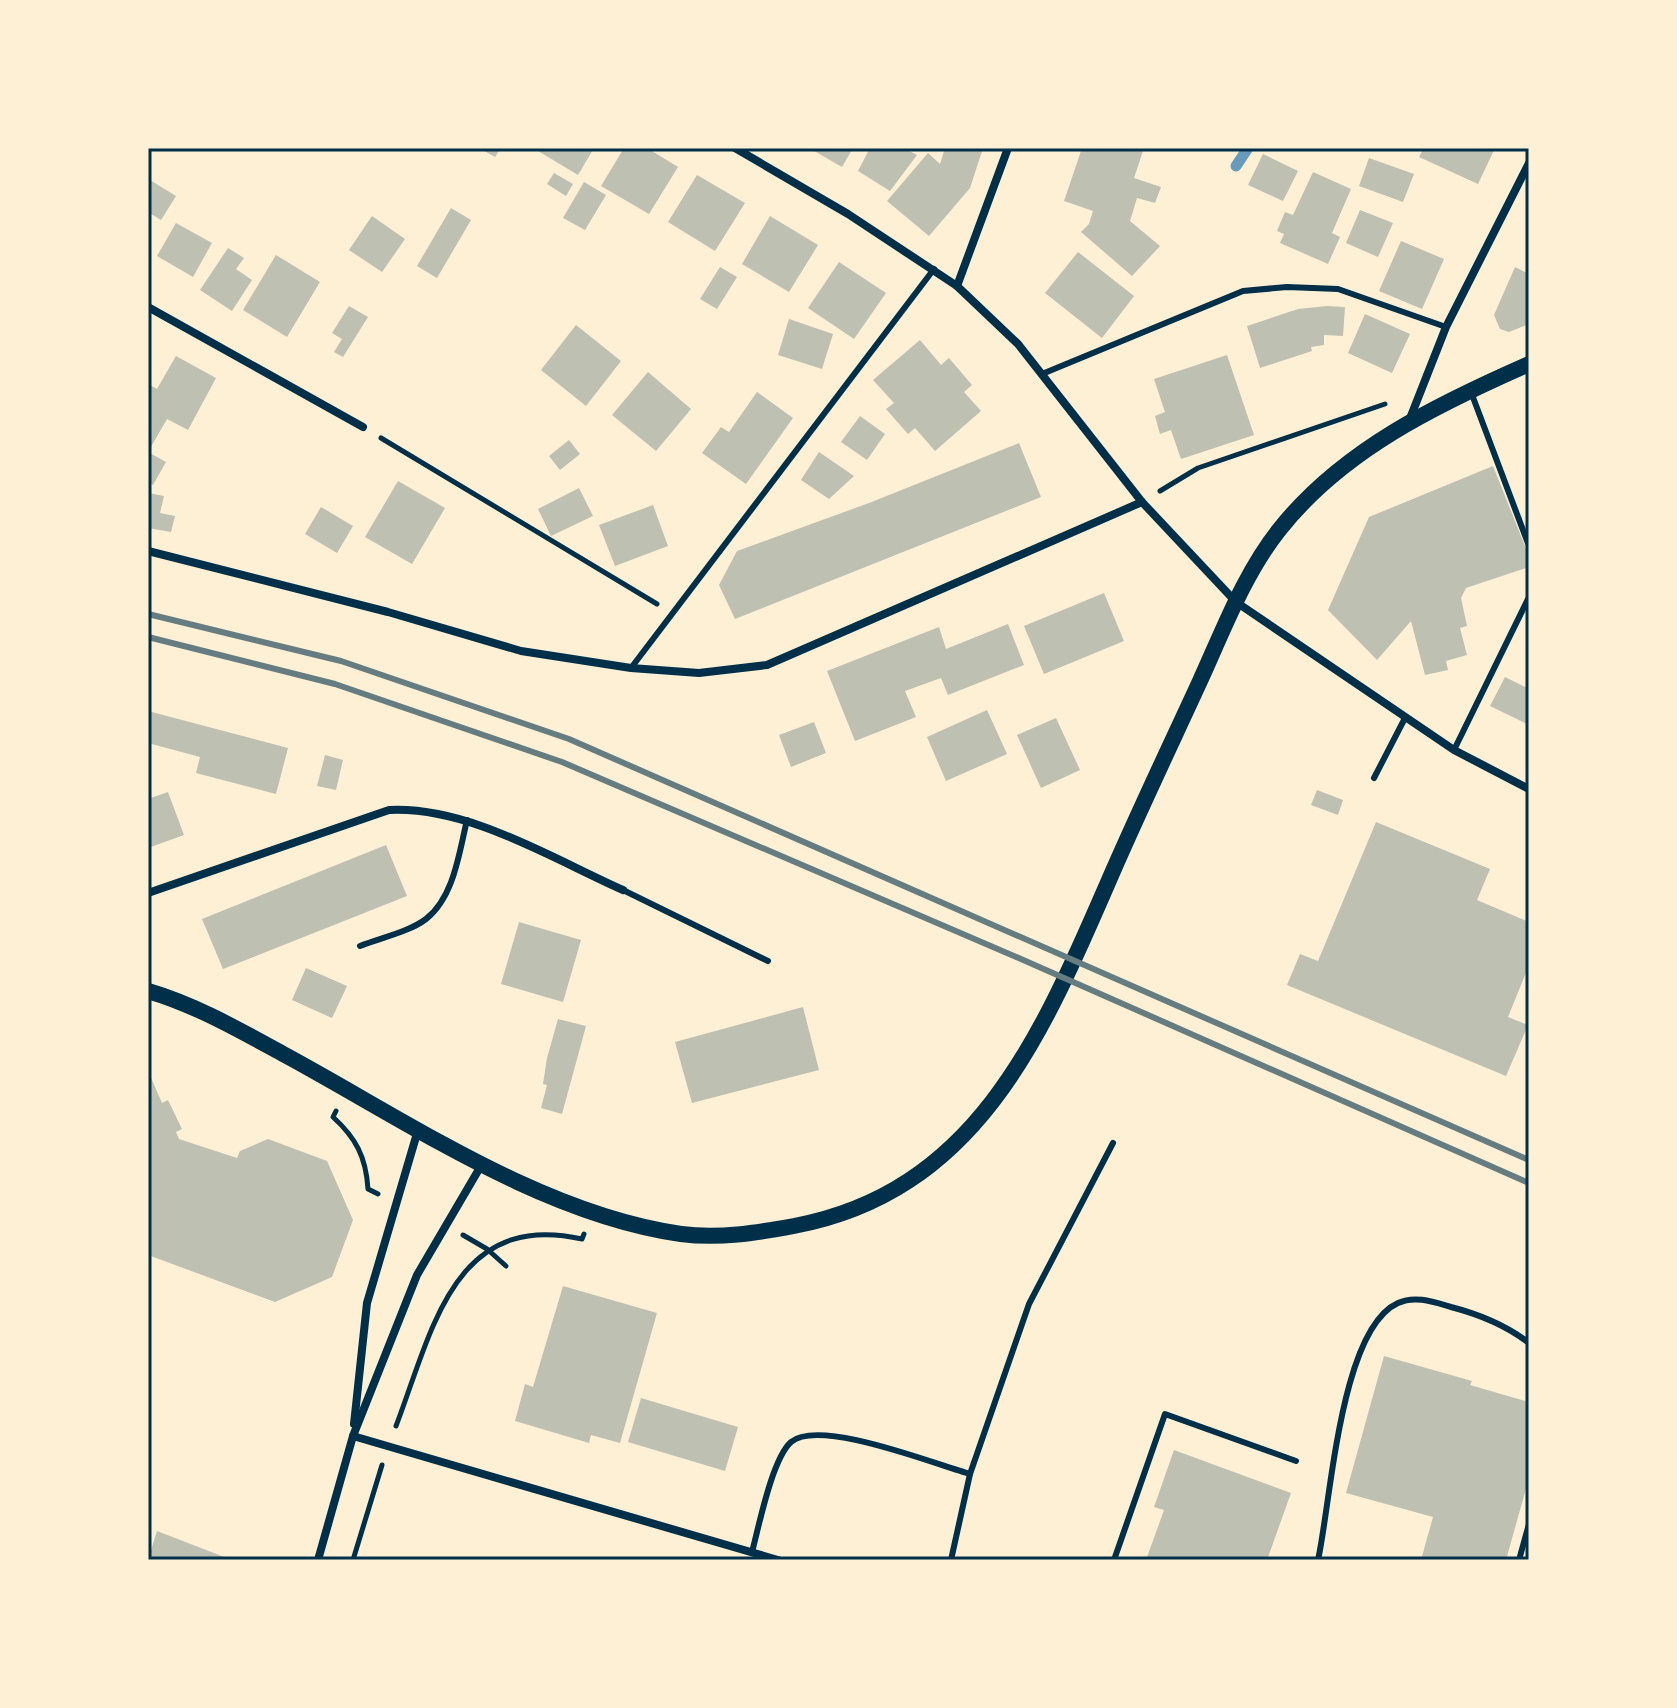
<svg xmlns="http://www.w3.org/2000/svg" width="1677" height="1708" font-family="Overpass,sans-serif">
  <rect width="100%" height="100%" fill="#fdf0d5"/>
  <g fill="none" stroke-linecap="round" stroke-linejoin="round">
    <!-- stream -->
    <polyline stroke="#669bbc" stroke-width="11" points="1236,166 1248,148"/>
  </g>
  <!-- building -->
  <g fill="#bec0b2">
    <polygon points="479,148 501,148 495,157"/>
    <polygon points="533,148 594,148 578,175"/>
    <polygon points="624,148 647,148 678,167 649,214 601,186"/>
    <polygon points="809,148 853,148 842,167"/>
    <polygon points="870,148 904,148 917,155 890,191 858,171"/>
    <polygon points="945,148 983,148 970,188 929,236 887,201 928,153 940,164"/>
    <polygon points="1082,148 1144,148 1134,178 1161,187 1155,203 1137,198 1130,221 1160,246 1132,276 1081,232 1089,224 1093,211 1064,201"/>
    <polygon points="1424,148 1495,148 1478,184 1419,157"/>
    <polygon points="1263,154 1298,171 1283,201 1248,185"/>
    <polygon points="1369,158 1414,174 1403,202 1359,186"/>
    <polygon points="1313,172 1351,189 1332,233 1340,237 1328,264 1280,243 1284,234 1277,231 1285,212 1293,215"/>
    <polygon points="554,173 573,184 566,196 547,184"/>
    <polygon points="697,175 745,203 715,251 668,222"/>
    <polygon points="150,180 176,196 161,220 148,212"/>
    <polygon points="584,182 606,195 585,230 563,218"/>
    <polygon points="451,208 471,220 437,278 417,266"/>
    <polygon points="1360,210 1393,223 1378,257 1346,243"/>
    <polygon points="372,216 405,239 382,272 349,250"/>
    <polygon points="770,216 818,245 789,292 742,264"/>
    <polygon points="176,223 212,243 193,277 157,256"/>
    <polygon points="1401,241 1444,259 1422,309 1379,291"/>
    <polygon points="228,248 244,258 236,269 252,280 232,311 200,290"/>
    <polygon points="1078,252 1134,296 1102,338 1045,293"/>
    <polygon points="276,255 320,282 287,337 243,310"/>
    <polygon points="839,262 886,293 854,339 808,308"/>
    <polygon points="720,267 737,277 717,309 700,299"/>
    <polygon points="1515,267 1529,274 1529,324 1509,332 1500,329 1494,315"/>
    <polygon points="349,306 368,317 343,357 334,352 342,339 332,333"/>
    <polygon points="1327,306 1345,307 1343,336 1324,335 1324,345 1311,347 1312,351 1260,368 1247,326 1298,309"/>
    <polygon points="1365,314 1410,334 1392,373 1348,353"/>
    <polygon points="789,319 833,334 822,369 778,355"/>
    <polygon points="576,325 621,361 586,406 541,370"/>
    <polygon points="920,340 941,365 949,358 972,385 964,392 981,411 935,451 915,428 908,434 886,409 894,403 873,380"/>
    <polygon points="1227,355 1254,435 1181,459 1171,430 1160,434 1155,416 1165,412 1154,379"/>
    <polygon points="176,356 216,378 188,430 167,419 148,452 166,462 153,485 148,482 148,384 157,389"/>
    <polygon points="648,372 691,409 656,451 612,415"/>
    <polygon points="757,392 793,418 746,484 702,453 721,427 729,432"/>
    <polygon points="860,416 885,434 867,460 841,442"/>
    <polygon points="569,440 580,454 560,470 549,456"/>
    <polygon points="1019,443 1041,497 735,619 719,585 737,551 869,503"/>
    <polygon points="819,452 854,476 829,499 801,480"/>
    <polygon points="1493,466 1529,556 1529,567 1466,588 1461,598 1467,626 1460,628 1467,655 1446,661 1448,670 1425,675 1411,621 1377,660 1328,610 1369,517"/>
    <polygon points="398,481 445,508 412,564 365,537"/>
    <polygon points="579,488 593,516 551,536 538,509"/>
    <polygon points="148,493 164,496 160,513 175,516 171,532 148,528"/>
    <polygon points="653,505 668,546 615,566 599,525"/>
    <polygon points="321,507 353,526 337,553 305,534"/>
    <polygon points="1104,593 1124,641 1044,674 1024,626"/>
    <polygon points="1008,624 1024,665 948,695 941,678 905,691 916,717 855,741 827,671 939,627 946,649"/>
    <polygon points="1505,677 1529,689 1529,725 1490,706"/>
    <polygon points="987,710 1007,754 946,781 927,737"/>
    <polygon points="148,711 288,748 276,794 196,773 200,757 148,743"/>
    <polygon points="1056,718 1080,770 1041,788 1017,735"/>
    <polygon points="814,722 826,753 791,767 779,735"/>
    <polygon points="325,755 343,760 336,790 317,786"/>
    <polygon points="1317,790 1343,800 1338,815 1311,805"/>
    <polygon points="168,792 184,835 148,848 148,799"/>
    <polygon points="1376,822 1490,869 1477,900 1529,922 1529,965 1508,1017 1528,1025 1506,1076 1287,985 1300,954 1318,961"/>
    <polygon points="386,845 407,896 223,969 202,919"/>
    <polygon points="519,922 581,940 563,1002 501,984"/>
    <polygon points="306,968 347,986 332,1018 292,1000"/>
    <polygon points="803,1007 819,1070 692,1103 675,1042"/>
    <polygon points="558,1019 586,1026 562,1114 541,1108 547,1085 543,1084 547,1058"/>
    <polygon points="148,1071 162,1103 168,1100 182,1129 176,1132 179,1139 237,1158 240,1151 268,1139 327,1161 353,1220 332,1277 275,1302 148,1255"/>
    <polygon points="563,1286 657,1313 620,1443 591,1435 589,1443 515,1421 525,1384 533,1387"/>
    <polygon points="1384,1356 1472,1381 1470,1385 1529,1402 1529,1478 1506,1560 1421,1560 1433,1517 1346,1493"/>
    <polygon points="641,1398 738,1427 725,1471 628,1442"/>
    <polygon points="1174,1450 1291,1493 1267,1560 1146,1560 1164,1510 1154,1507"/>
    <polygon points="157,1531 232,1560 148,1560"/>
  </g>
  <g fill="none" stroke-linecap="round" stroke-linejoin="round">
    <!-- path -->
    <g stroke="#003049" stroke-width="5">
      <polyline points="381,438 657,604"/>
      <polyline points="1160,491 1198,468 1385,404"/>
      <path d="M336,1111L333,1117C356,1138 366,1157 368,1189L378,1194"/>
      <polyline points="463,1235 487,1249 506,1266"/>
      <path d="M396,1426C432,1332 453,1210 582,1239L584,1234"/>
      <polyline points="353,1560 382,1465"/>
    </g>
    <!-- service -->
    <g stroke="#003049" stroke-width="6">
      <polyline points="1042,374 1243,291 1287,287 1338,289 1446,327"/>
      <polyline points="1471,392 1529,546"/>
      <polyline points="631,668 934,269"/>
      <polyline points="1454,750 1529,597"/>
      <polyline points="1374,778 1405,718"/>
      <polyline points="623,890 768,961"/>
      <path d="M360,946C380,938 409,932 426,919C454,897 459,853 467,820"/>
      <path d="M752,1552C759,1526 772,1459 791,1442C819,1418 934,1464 970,1474"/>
      <polyline points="951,1560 970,1474 1029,1304 1113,1143"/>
      <polyline points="1114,1560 1165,1414 1296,1461"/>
      <path d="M1318,1560C1331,1502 1340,1329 1398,1303C1415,1295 1434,1302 1451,1307C1478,1314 1507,1326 1529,1343"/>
      <polyline points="1519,1560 1529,1524"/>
    </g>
    <!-- minor -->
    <g stroke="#003049" stroke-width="8">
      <polyline points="735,148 848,214 957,286 1018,344 1142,502 1236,602 1454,750 1529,789"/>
      <polyline points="957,286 1008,148"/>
      <polyline points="148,307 363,427"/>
      <polyline points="1409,421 1446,327 1529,163"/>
      <polyline points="148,551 388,612 521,651 631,668 699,673 767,665 1142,502"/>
      <path d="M148,893L389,810C468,806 551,858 623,890"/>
      <polyline points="354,1424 367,1303 418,1130"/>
      <polyline points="353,1436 778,1560"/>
      <polyline points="318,1560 353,1436 417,1275 482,1164"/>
    </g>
    <!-- secondary -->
    <path stroke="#003049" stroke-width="16" d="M148,991C196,1005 241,1031 285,1055C407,1121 541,1214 681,1234C719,1239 756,1233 794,1226C981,1191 1045,1027 1113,871C1141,807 1171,744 1200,681C1223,631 1244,574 1279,530C1342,450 1438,404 1529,364"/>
    <!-- rail -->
    <g stroke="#657d81" stroke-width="6">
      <polyline points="148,614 341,661 569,739 1529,1160"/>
      <polyline points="148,637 335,684 562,762 1021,959 1529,1183"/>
    </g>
  </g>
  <!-- border -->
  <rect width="1677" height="1708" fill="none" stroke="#fdf0d5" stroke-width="300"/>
  <rect x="150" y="150" width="1377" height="1408" fill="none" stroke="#003049" stroke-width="3"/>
</svg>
